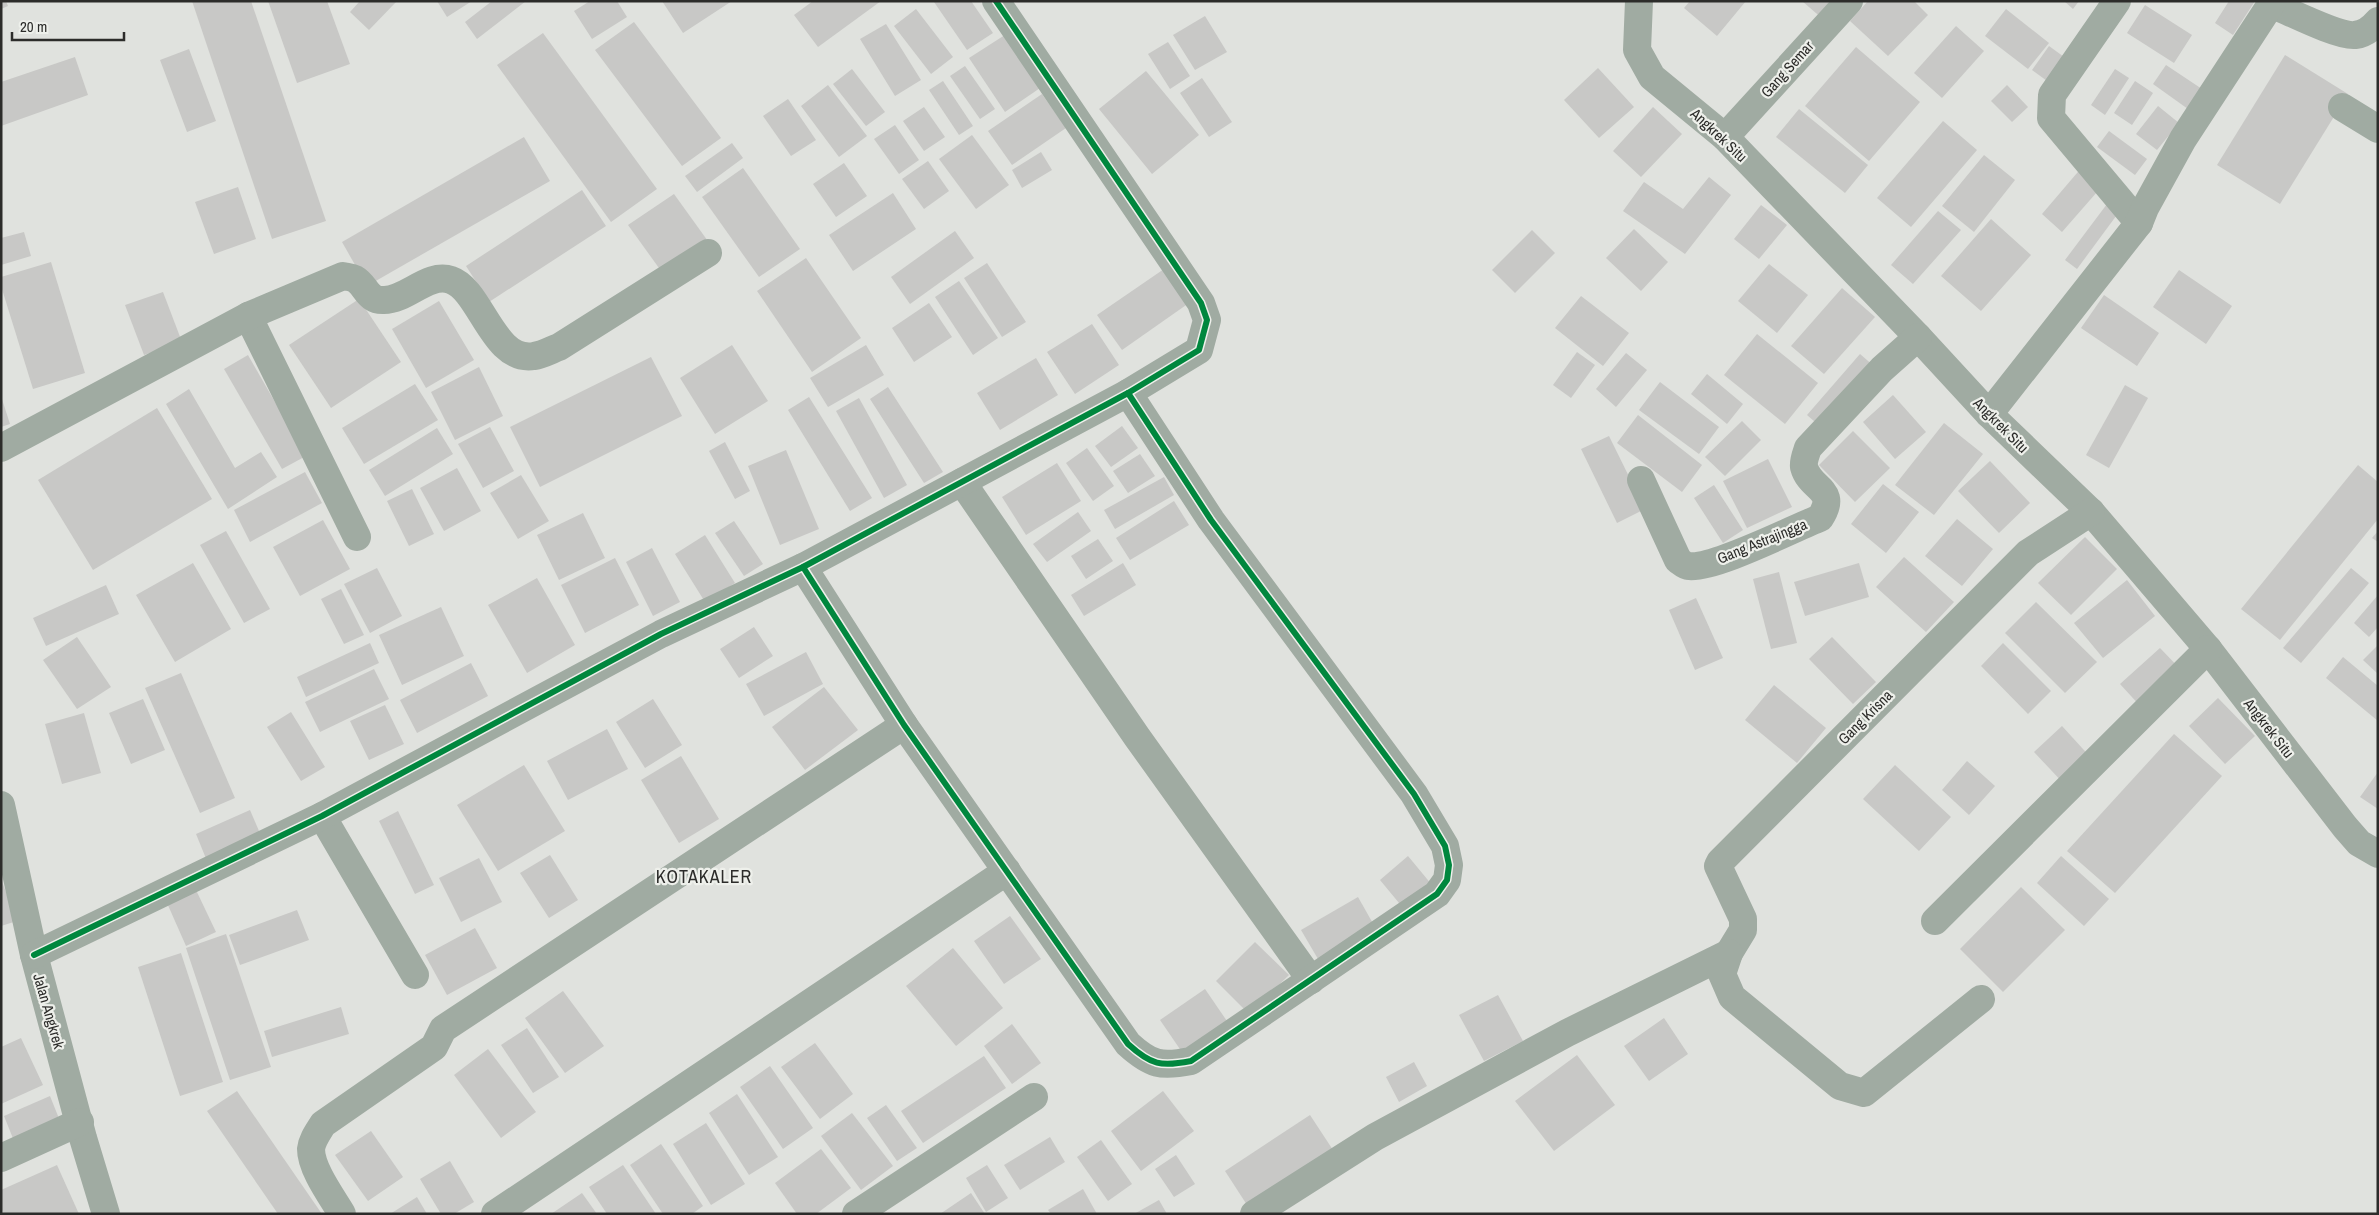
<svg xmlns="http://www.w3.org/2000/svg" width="2379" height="1215" font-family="'Archivo Narrow',sans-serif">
  <rect width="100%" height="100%" fill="#e0e2de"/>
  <!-- building -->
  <g fill="#c8c8c6">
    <polygon points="1,1 6,1 8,6 1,9"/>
    <polygon points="192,1 251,1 326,221 272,239"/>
    <polygon points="268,1 327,1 350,64 297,83"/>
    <polygon points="360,1 397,1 369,30 350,12"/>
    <polygon points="437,1 472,1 447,17"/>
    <polygon points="492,1 526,1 477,39 465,22"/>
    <polygon points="590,1 617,1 627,17 592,39 574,11"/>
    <polygon points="662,1 732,1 683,33"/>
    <polygon points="813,1 881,1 818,47 794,15"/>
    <polygon points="971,1 993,33 967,50 934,2"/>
    <polygon points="1690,1 1746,1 1717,36 1684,8"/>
    <polygon points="1802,1 1841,1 1824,20"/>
    <polygon points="1868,1 1914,1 1928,15 1888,56 1850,21"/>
    <polygon points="2064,1 2079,1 2073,9"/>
    <polygon points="2229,1 2255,1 2233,35 2215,23"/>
    <polygon points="2145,5 2192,35 2174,63 2127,33"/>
    <polygon points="916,9 953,57 931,74 894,26"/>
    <polygon points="2006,9 2049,43 2028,69 1985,36"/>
    <polygon points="1205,16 1227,52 1195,70 1173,35"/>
    <polygon points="634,22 721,138 682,166 595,50"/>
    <polygon points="886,24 921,80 895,96 860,39"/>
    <polygon points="1956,26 1984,51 1942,98 1914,73"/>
    <polygon points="543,33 657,189 611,222 497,65"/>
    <polygon points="1008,33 1043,86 1005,112 969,58"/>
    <polygon points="1168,42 1190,76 1170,89 1148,54"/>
    <polygon points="2049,46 2071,62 2054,86 2032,70"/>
    <polygon points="1856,47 1920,102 1869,161 1805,106"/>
    <polygon points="189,49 216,121 187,132 160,60"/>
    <polygon points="2285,55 2348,94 2280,204 2217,165"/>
    <polygon points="75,57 88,95 1,126 1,82"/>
    <polygon points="2166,65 2202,89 2188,109 2153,84"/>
    <polygon points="965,66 995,109 980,119 950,76"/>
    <polygon points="1598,68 1634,107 1599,138 1564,100"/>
    <polygon points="852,69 885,112 866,126 833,84"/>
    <polygon points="2115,69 2129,78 2105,115 2091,105"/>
    <polygon points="1146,71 1199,135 1152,174 1099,109"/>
    <polygon points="1202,78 1232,122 1209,137 1180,93"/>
    <polygon points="943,81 973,126 959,135 929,90"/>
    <polygon points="2135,81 2153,93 2132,125 2114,113"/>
    <polygon points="828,85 867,136 839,157 801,106"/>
    <polygon points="2007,85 2028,107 2012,122 1991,101"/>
    <polygon points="1042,94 1066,128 1012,165 988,131"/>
    <polygon points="788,99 816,140 791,156 763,116"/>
    <polygon points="2158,106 2179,123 2157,150 2136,134"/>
    <polygon points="924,107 945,137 924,151 903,121"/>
    <polygon points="1653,107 1682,134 1641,177 1613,151"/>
    <polygon points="1799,109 1868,165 1845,193 1776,137"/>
    <polygon points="1943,121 1977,150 1911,227 1877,198"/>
    <polygon points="895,125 919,160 899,174 874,139"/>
    <polygon points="2109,131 2147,159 2135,175 2097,147"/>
    <polygon points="972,135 1009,185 976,209 939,159"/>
    <polygon points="524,137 550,181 367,286 342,242"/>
    <polygon points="732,143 743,158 697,192 685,176"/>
    <polygon points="1041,152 1052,170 1022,188 1012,170"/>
    <polygon points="1984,155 2015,180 1974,232 1942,206"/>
    <polygon points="928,161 949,191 924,209 902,179"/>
    <polygon points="844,163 867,196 836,217 813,184"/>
    <polygon points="2083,166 2104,184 2062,232 2042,214"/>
    <polygon points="743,168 800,249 759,277 702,197"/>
    <polygon points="1709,177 1731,195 1685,254 1623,211 1644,182 1683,209"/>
    <polygon points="238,187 256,239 214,254 195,202"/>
    <polygon points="582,190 606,226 489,302 466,266"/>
    <polygon points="893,193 916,229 853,271 829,235"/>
    <polygon points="674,194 710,244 664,275 628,225"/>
    <polygon points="2110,200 2122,208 2077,269 2065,260"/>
    <polygon points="1761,205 1787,225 1759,259 1734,239"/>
    <polygon points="1938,211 1961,230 1913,284 1891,265"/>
    <polygon points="1991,219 2031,255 1981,311 1941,276"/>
    <polygon points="1634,229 1668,262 1641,291 1606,258"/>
    <polygon points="1532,230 1555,253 1515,293 1492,270"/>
    <polygon points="955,231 974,258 910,304 891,277"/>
    <polygon points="24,232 31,256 1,265 1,238"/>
    <polygon points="806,258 861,338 812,372 757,291"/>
    <polygon points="51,262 85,373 33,389 1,286 1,277"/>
    <polygon points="987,263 1026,322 1002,337 964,278"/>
    <polygon points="1769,264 1808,295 1777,333 1738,301"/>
    <polygon points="1164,269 1189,303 1122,350 1097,315"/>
    <polygon points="2179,270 2232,306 2206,344 2153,307"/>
    <polygon points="959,281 998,338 973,355 935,297"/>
    <polygon points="1842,288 1875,317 1824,374 1791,346"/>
    <polygon points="163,292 182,342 144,355 125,305"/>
    <polygon points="2104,295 2159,333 2137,366 2081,328"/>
    <polygon points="1581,296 1629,333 1603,366 1555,328"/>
    <polygon points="359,299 401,362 331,408 289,345"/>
    <polygon points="439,301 474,360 426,388 392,329"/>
    <polygon points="929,303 952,337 914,362 892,328"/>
    <polygon points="1092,324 1119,365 1075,394 1047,352"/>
    <polygon points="1757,334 1818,383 1785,424 1724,375"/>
    <polygon points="732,345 768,401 715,434 680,378"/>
    <polygon points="866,345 884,375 828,407 810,378"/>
    <polygon points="1577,352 1595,365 1571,398 1553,385"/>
    <polygon points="1626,353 1647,370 1616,407 1596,389"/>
    <polygon points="1860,354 1875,367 1822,428 1807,415"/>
    <polygon points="248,355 306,456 282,469 224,369"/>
    <polygon points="651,357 682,416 540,487 510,427"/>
    <polygon points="1036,358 1058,395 1000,430 977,393"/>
    <polygon points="479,367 503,416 455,440 431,392"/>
    <polygon points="1707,374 1743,404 1727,424 1691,394"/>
    <polygon points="1660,382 1719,427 1699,454 1639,410"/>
    <polygon points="415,384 438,420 364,464 342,428"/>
    <polygon points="2125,385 2148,398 2109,468 2086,455"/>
    <polygon points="888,387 943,472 924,483 870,399"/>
    <polygon points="189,389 235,468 261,452 277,477 228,509 166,404"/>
    <polygon points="1893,395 1926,432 1895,459 1863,422"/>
    <polygon points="1,396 10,424 1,427"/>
    <polygon points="809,397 872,498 850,511 788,410"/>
    <polygon points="859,398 907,485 884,498 836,411"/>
    <polygon points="157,408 212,499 93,570 38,480"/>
    <polygon points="1638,415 1702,465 1682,492 1617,443"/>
    <polygon points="1742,421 1761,440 1725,476 1705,457"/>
    <polygon points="1944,423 1983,454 1934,515 1895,485"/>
    <polygon points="1122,426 1138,448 1111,467 1095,446"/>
    <polygon points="490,427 514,471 483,488 458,444"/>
    <polygon points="437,428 453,454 385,496 369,470"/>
    <polygon points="1853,431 1890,468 1855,502 1819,465"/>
    <polygon points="1609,436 1645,509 1617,523 1581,449"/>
    <polygon points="725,442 750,491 735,499 709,451"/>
    <polygon points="1087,448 1114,486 1093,501 1066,463"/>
    <polygon points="786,450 819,529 780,545 748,466"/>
    <polygon points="1140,454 1155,476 1128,493 1113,471"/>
    <polygon points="1768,459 1792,507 1747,528 1723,481"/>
    <polygon points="1990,461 2030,503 1999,533 1958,491"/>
    <polygon points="1057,463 1081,501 1026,535 1002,497"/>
    <polygon points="2358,465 2378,482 2378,519 2280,640 2241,609"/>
    <polygon points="457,468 481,511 444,531 420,488"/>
    <polygon points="305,472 322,503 250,542 234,510"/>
    <polygon points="521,475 549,521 518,539 490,493"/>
    <polygon points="1164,477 1174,495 1115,529 1104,510"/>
    <polygon points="1883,484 1919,512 1886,553 1851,524"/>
    <polygon points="1714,485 1743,530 1723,543 1694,498"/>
    <polygon points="412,489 434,534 409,546 387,501"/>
    <polygon points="1174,501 1189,525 1130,560 1116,538"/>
    <polygon points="1078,512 1091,531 1047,562 1033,544"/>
    <polygon points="583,513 605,558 559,580 537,535"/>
    <polygon points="1957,519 1993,549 1962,586 1925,556"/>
    <polygon points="323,520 350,569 300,596 273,547"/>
    <polygon points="734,521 763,564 744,576 715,533"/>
    <polygon points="226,531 270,609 244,623 200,545"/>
    <polygon points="2378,531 2378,542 2372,538"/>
    <polygon points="705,535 735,583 705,602 675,554"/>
    <polygon points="2085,537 2117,569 2071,615 2038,583"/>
    <polygon points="1098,539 1113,561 1086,579 1071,556"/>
    <polygon points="652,548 680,602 653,616 626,562"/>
    <polygon points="1904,557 1954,602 1926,632 1876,587"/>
    <polygon points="615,558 639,605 585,633 561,585"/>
    <polygon points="193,563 231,629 175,662 136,595"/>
    <polygon points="1123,563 1136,585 1084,616 1071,595"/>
    <polygon points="1859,563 1869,597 1805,616 1794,582"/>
    <polygon points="377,568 402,616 370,633 344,584"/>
    <polygon points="2351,568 2369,583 2301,663 2283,648"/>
    <polygon points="1779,572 1797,643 1771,649 1753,579"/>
    <polygon points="537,578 575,645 527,673 488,605"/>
    <polygon points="2127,580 2155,616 2103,658 2074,623"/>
    <polygon points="106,585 119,614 46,646 33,618"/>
    <polygon points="341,589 364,635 344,644 321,599"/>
    <polygon points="2378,595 2378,627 2369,637 2354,623"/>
    <polygon points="1696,598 1723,658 1695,670 1669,610"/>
    <polygon points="2036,602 2097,662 2065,693 2005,633"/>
    <polygon points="441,607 464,656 402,685 379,635"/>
    <polygon points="754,627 773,656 739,678 720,649"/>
    <polygon points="77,637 111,687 77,709 43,660"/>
    <polygon points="1832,637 1876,682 1853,704 1809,659"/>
    <polygon points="370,643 379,663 306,697 297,677"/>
    <polygon points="2003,643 2051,691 2028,714 1981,666"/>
    <polygon points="2378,645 2378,674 2363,660"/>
    <polygon points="2160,648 2183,672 2142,708 2120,684"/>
    <polygon points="806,652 823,684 764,716 746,684"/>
    <polygon points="2343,657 2378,686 2378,721 2326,678"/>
    <polygon points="471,663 488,696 417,733 400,700"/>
    <polygon points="374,669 389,699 320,732 305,702"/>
    <polygon points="181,673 235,798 200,813 145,688"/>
    <polygon points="1774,685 1826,728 1797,763 1745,720"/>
    <polygon points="824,687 858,730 805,770 772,727"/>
    <polygon points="2218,698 2255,736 2225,764 2189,726"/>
    <polygon points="143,699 165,750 131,764 109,713"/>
    <polygon points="653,699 682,745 645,768 616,722"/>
    <polygon points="385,705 404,744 369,760 350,721"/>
    <polygon points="291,712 325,767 301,781 267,727"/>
    <polygon points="84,713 101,773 62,784 45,724"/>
    <polygon points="2062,726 2093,760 2066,786 2034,752"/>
    <polygon points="607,729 628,769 568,800 547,761"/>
    <polygon points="2174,734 2222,776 2115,893 2067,851"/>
    <polygon points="681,756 719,819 679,843 641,780"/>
    <polygon points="1967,761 1995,786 1969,815 1942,790"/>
    <polygon points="524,765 565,831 498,871 457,805"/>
    <polygon points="1895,765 1951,817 1919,851 1863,799"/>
    <polygon points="2378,772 2378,809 2360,797"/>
    <polygon points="250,810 262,838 207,861 196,834"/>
    <polygon points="398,811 434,885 415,894 379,821"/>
    <polygon points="550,855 578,900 549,918 520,873"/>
    <polygon points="1408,856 1432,885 1404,909 1380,880"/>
    <polygon points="2061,856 2109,899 2084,926 2037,883"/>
    <polygon points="479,858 502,902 461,922 439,878"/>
    <polygon points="1,879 17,921 1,926"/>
    <polygon points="2021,887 2065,930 2003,992 1960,949"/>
    <polygon points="196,890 216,932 186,946 167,903"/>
    <polygon points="1358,897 1375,927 1318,959 1301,930"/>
    <polygon points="297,910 309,940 240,965 229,935"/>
    <polygon points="1010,916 1041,959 1004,984 974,941"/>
    <polygon points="475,928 497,968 447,995 425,955"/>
    <polygon points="226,934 271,1067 230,1080 186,948"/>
    <polygon points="1255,942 1289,975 1249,1014 1216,981"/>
    <polygon points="953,948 1003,1008 956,1046 906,986"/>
    <polygon points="181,953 223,1082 180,1096 138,967"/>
    <polygon points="1205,989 1229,1024 1184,1055 1160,1020"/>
    <polygon points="563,991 604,1046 565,1073 525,1018"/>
    <polygon points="1498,995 1523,1041 1484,1061 1459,1015"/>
    <polygon points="341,1007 349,1034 272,1057 264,1031"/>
    <polygon points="1664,1018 1688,1054 1649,1081 1624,1046"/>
    <polygon points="1012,1024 1041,1063 1012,1084 984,1046"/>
    <polygon points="527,1028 559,1077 533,1093 501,1045"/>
    <polygon points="21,1038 43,1085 1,1104 1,1047"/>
    <polygon points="815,1043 853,1094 820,1119 781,1067"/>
    <polygon points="488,1049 536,1112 501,1138 454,1075"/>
    <polygon points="1577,1055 1615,1105 1554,1151 1515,1101"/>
    <polygon points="984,1056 1006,1088 923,1143 901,1111"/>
    <polygon points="1414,1062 1427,1086 1399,1102 1386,1077"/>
    <polygon points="770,1066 813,1128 783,1149 740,1087"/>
    <polygon points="237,1091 322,1214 278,1214 207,1111"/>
    <polygon points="1163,1091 1194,1131 1141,1171 1111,1131"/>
    <polygon points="737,1094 778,1157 749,1175 709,1113"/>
    <polygon points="50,1096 60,1121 14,1141 4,1116"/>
    <polygon points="886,1105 917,1148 897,1161 867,1118"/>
    <polygon points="852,1113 893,1166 861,1190 821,1136"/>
    <polygon points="1310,1115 1333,1150 1247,1205 1225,1171"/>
    <polygon points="706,1123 745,1184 711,1205 673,1144"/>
    <polygon points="371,1131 403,1177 368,1201 335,1155"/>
    <polygon points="1050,1137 1065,1162 1020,1190 1004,1165"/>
    <polygon points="1101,1140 1132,1184 1108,1201 1077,1157"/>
    <polygon points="661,1144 703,1206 692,1214 663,1214 630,1165"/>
    <polygon points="821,1149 851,1188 816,1214 797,1214 775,1183"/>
    <polygon points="1176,1155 1195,1184 1174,1197 1155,1169"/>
    <polygon points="450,1161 474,1202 454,1214 441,1214 420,1179"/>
    <polygon points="57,1165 79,1214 4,1214 1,1208 1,1190"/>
    <polygon points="623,1165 656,1214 607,1214 589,1187"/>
    <polygon points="987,1165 1008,1198 986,1212 966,1178"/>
    <polygon points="1083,1189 1097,1214 1051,1214 1048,1210"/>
    <polygon points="582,1193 597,1214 551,1214"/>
    <polygon points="971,1193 985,1214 940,1214"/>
    <polygon points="417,1197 427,1214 390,1214"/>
    <polygon points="1159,1200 1167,1214 1134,1214"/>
  </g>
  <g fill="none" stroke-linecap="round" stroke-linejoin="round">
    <!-- minor -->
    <g stroke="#a0aba2" stroke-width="28">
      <polyline points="1639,1 1637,50 1652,77 1725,137 1918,337 1989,414 2091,512 2208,649 2345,827 2359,843 2378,854"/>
      <polyline points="2117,1 2052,95 2051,118 2139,223"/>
      <path d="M2271,4C2288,11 2339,37 2355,35C2364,34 2372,28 2378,21"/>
      <polyline points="2342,107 2378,129"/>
      <polyline points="1725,137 1849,1"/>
      <polyline points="248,316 357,537"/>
      <polyline points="1989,414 2139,223 2145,208 2183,139 2273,1"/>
      <path d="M1,448L248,316L343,276C347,277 351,277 355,279C366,285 367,301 384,300C407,300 428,272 451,280C481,290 493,363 534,356C542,355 551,350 559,347L708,253"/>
      <path d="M1641,480L1678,560C1681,562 1685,566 1688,566C1713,570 1794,528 1820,518C1839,489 1810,490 1804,467C1803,461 1806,454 1808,448L1882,369L1918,337"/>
      <polyline points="962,482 1137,737 1311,980"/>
      <path d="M803,567L904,725L1128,1044C1151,1065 1161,1067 1191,1061L1437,894L1447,880L1449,865L1445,846L1414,794L1211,520L1128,393"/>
      <polyline points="1,805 34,955 83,1138 106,1214"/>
      <polyline points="322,816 415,975"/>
      <polyline points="1935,921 2208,649"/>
      <polyline points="1729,953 1743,930 1743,919 1718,866 1720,862 2028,553 2091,512"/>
      <polyline points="34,955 322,816 661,634 803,567 1128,393 1199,350 1207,320 1201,303 996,1"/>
      <polyline points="1,1158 80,1122"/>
      <path d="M342,1214C332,1197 311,1169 311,1149C312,1140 318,1132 323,1124L434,1047L443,1029L904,725"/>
      <polyline points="495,1214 1007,871"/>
      <polyline points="856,1214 1034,1097"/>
      <polyline points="1254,1214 1375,1137 1567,1033 1729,953 1722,974 1732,997 1840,1086 1864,1093 1981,999"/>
    </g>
    <defs>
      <g id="cycleway">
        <path d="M803,567L904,725L1128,1044C1151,1065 1161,1067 1191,1061L1437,894L1447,880L1449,865L1445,846L1414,794L1211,520L1128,393"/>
        <polyline points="34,955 322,816 661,634 803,567 1128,393 1199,350 1207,320 1201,303 996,1"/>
      </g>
    </defs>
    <!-- cycleway casing -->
    <use href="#cycleway" stroke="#eef0eb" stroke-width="9"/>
    <!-- cycleway -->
    <use href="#cycleway" stroke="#00873e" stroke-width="6"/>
  </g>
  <g text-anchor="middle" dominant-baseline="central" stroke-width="4.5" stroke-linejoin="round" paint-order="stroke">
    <!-- street labels -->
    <g font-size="15" fill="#2c2c2a" stroke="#eef0eb">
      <text transform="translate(1787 69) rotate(-48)">Gang Semar</text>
      <text transform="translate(1719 135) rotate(43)">Angkrek Situ</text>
      <text transform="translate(2001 425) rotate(45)">Angkrek Situ</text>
      <text transform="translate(1762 541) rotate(-22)">Gang Astrajingga</text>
      <text transform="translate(1865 717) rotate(-45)">Gang Krisna</text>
      <text transform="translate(2269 728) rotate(52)">Angkrek Situ</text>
      <text transform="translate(49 1011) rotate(74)">Jalan Angkrek</text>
    </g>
    <!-- quarter labels -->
    <g font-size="18" letter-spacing="1" fill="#2c2c2a" stroke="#eef0eb">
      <text x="704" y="876">KOTAKALER</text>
    </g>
  </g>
  <!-- border -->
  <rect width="2379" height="1215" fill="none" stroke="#2c2c2a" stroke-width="5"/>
  <!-- scale -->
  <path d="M12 32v8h112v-8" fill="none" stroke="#2c2c2a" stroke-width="2.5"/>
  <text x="20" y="32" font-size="15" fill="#2c2c2a" stroke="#eef0eb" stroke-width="4" paint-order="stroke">20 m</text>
</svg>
